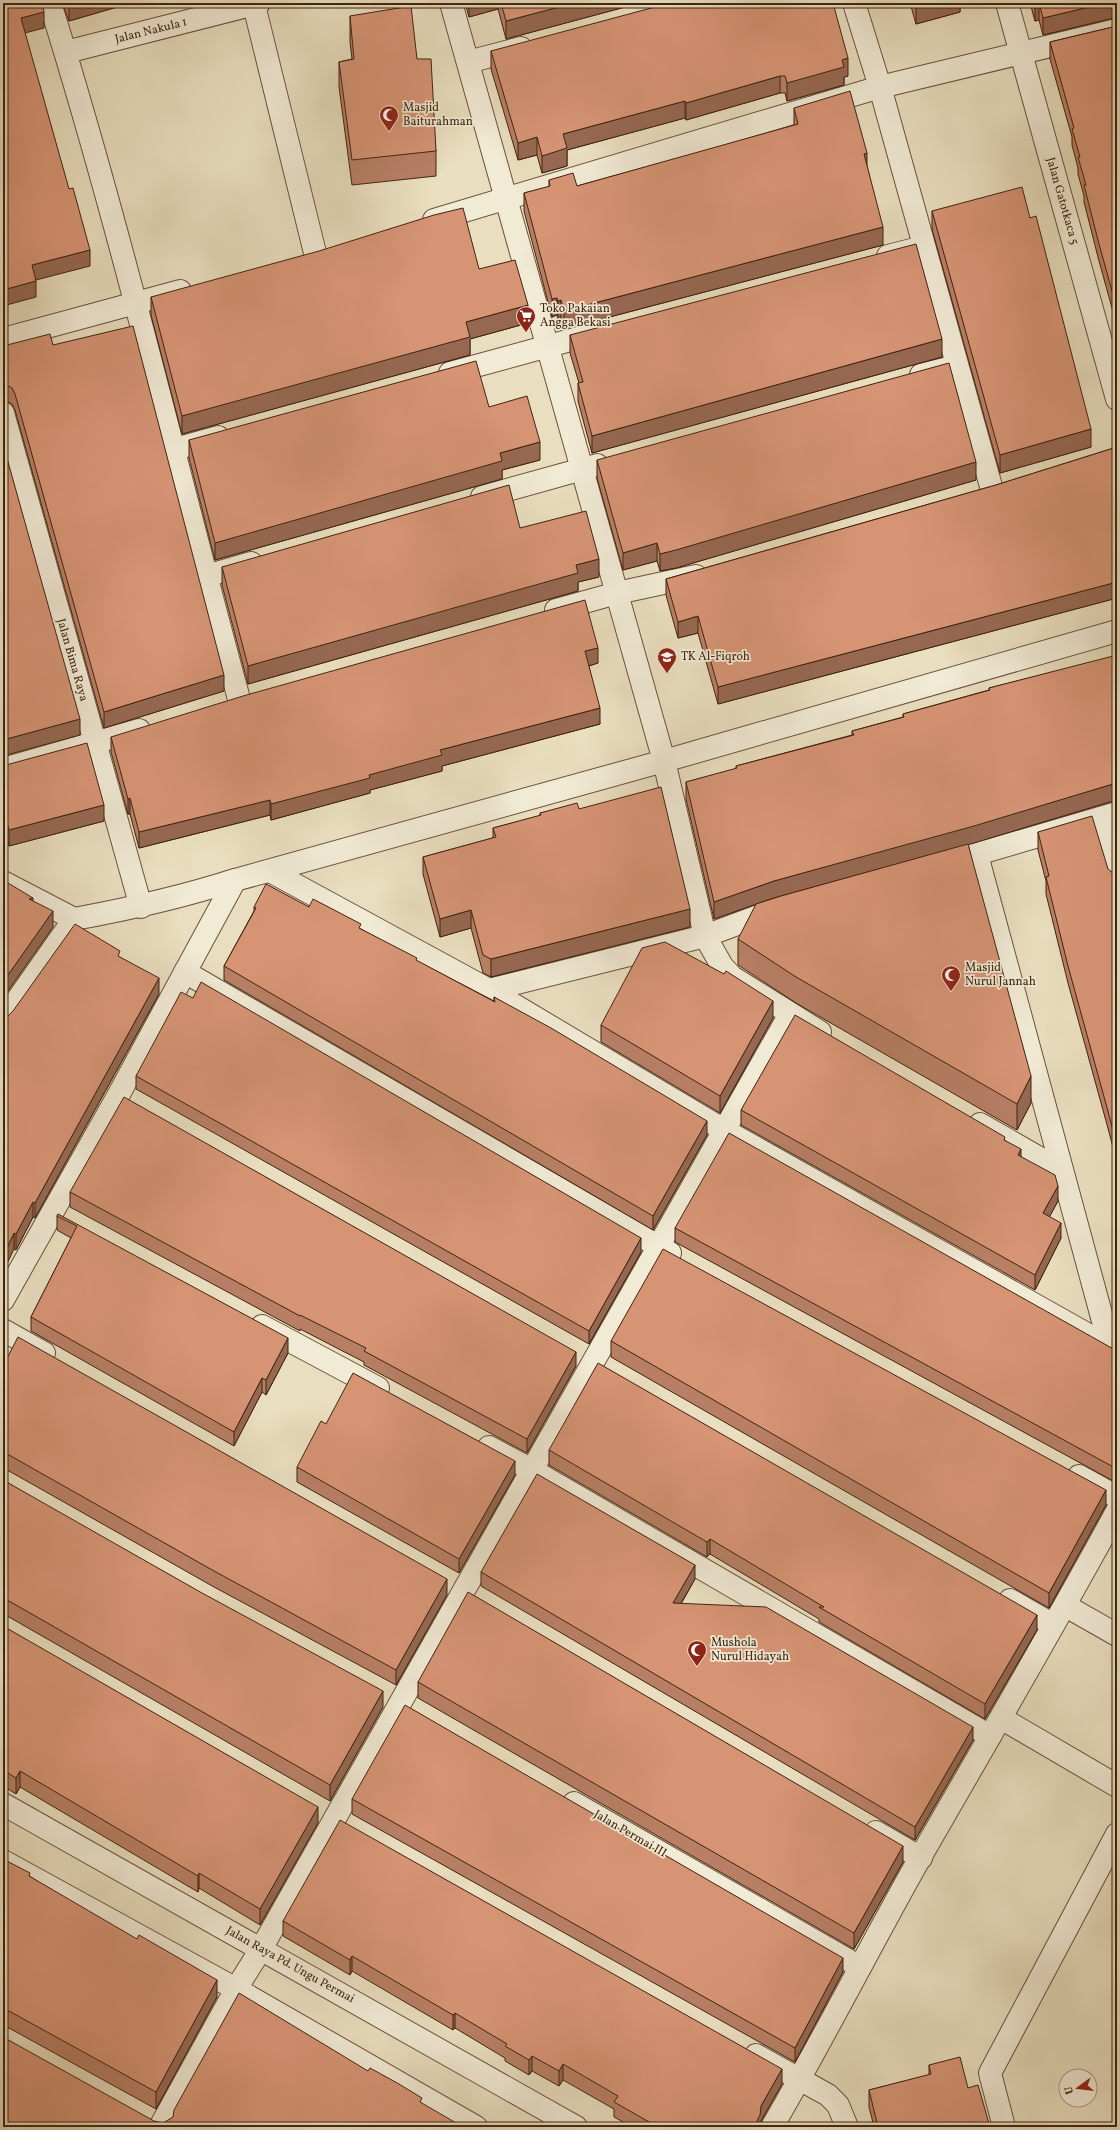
<svg xmlns="http://www.w3.org/2000/svg" width="1120" height="2130" font-family="Vollkorn,serif">
  <rect width="100%" height="100%" fill="#e9debf"/>
  <filter id="stains"><feTurbulence type="fractalNoise" baseFrequency=".005" numOctaves="4"/><feColorMatrix values="0 0 0 0 .2 0 0 0 0 .09 0 0 0 0 .02 0 0 0 .5 -.17"/></filter>
  <radialGradient id="worn" r=".72"><stop offset=".6" stop-color="#630" stop-opacity="0"/><stop offset="1" stop-color="#630" stop-opacity=".3"/></radialGradient>
  <g fill="none" stroke-linecap="round" stroke-linejoin="round">
    <defs>
      <g id="street">
        <path d="M50,3C122,233 176,467 239,699"/>
        <polyline points="451,3 664,761 705,936 722,966 732,977 820,1032"/>
        <polyline points="854,3 880,87 992,490"/>
        <polyline points="1007,3 1117,399"/>
        <polyline points="254,5 316,257"/>
        <polyline points="66,52 259,3"/>
        <polyline points="468,62 521,48"/>
        <polyline points="434,220 880,87 1117,30"/>
        <polyline points="888,256 923,247"/>
        <polyline points="3,339 180,291"/>
        <polyline points="450,373 600,332"/>
        <polyline points="921,375 957,366"/>
        <polyline points="3,413 141,907"/>
        <polyline points="175,449 218,437"/>
        <polyline points="482,497 597,465"/>
        <polyline points="206,576 251,563"/>
        <polyline points="556,610 617,593 696,576"/>
        <polyline points="3,769 139,730"/>
        <polyline points="1101,818 1117,878"/>
        <polyline points="977,855 1110,1347"/>
        <polyline points="943,864 1117,813"/>
        <polyline points="270,871 489,990 724,1130 1117,1351"/>
        <polyline points="3,882 74,919"/>
        <polyline points="185,972 670,1253"/>
        <polyline points="489,990 705,936 775,910"/>
        <path d="M3,1020L74,919C129,909 182,897 235,880"/>
        <polyline points="980,1124 1062,1171"/>
        <polyline points="3,1300 119,1094 235,880 664,761 1117,631"/>
        <polyline points="262,1326 378,1388"/>
        <polyline points="3,1330 44,1353"/>
        <polyline points="489,1447 532,1470 990,1736"/>
        <polyline points="1079,1476 1117,1497"/>
        <polyline points="1010,1600 1052,1624"/>
        <polyline points="1066,1606 1117,1635"/>
        <polyline points="1001,1718 1117,1786"/>
        <polyline points="574,1803 860,1967"/>
        <polyline points="3,1804 576,2127"/>
        <polyline points="876,1832 921,1858"/>
        <polyline points="3,1861 236,1989 476,2127"/>
        <polyline points="756,2055 828,2095 838,2105 847,2127"/>
        <polyline points="160,2127 236,1989 261,1949 790,1014"/>
        <path d="M772,2127C824,2038 870,1946 921,1856C987,1741 1054,1627 1117,1511"/>
        <polyline points="1004,2127 990,2073 1117,1834"/>
      </g>
    </defs>
    <!-- street casing -->
    <use href="#street" stroke="#6a523c" stroke-width="24"/>
    <!-- street -->
    <use href="#street" stroke="#f1ead5" stroke-width="22"/>
  </g>
  <!-- wall -->
  <g fill="#b87f65" stroke="#402410">
    <polygon points="62,3 131,3 69,21"/>
    <polygon points="465,3 640,3 506,39 498,9 469,17"/>
    <polygon points="910,3 960,3 960,12 916,24"/>
    <polygon points="1030,3 1117,3 1117,18 1114,18 1043,35 1039,20 1035,21"/>
    <polygon points="350,16 417,59 436,151 436,176 352,185 339,87 339,62 352,59 350,42"/>
    <polygon points="1117,26 1117,326 1099,261 1084,202 1084,196 1078,174 1078,168 1072,145 1072,137 1050,59 1050,42"/>
    <polygon points="491,51 848,76 844,77 844,85 787,101 785,93 780,93 686,120 685,118 567,150 567,166 542,173 537,155 518,160 491,69"/>
    <polygon points="794,108 867,166 883,245 564,329 561,318 558,319 557,315 552,317 524,211 524,193 549,187 549,180 577,186 794,126"/>
    <polygon points="932,211 1030,218 1091,447 1000,473 932,229"/>
    <polygon points="479,269 528,323 470,339 470,355 182,434 151,315 151,297"/>
    <polygon points="570,335 942,357 592,453 578,401 578,383 579,383 570,353"/>
    <polygon points="53,345 224,691 104,728 15,410 12,404 6,401 3,401 3,346"/>
    <polygon points="489,407 540,460 502,470 502,479 215,560 189,458 189,440"/>
    <polygon points="1117,447 1117,598 718,704 698,633 678,638 666,595 666,579 996,485"/>
    <polygon points="597,460 976,480 676,568 660,571 657,561 623,570 597,478"/>
    <polygon points="520,528 599,577 578,582 578,591 248,684 222,585 222,567"/>
    <polygon points="1117,656 1117,801 1113,801 968,844 1031,1103 1017,1130 796,1003 738,965 738,939 776,897 714,919 686,799 686,782 736,769 736,766 852,735 852,731 903,717 903,714 989,690 989,688"/>
    <polygon points="598,663 589,666 600,724 442,766 442,771 370,790 370,793 271,820 270,815 139,848 130,814 128,814 111,752 111,737"/>
    <polygon points="3,764 104,821 9,846 3,822"/>
    <polygon points="579,809 690,927 491,977 483,973 471,928 440,937 423,874 423,857 493,838 493,828 540,816 540,813"/>
    <polygon points="1116,809 1117,809 1117,829 1116,826"/>
    <polygon points="1038,832 1113,873 1117,873 1117,1162 1106,1121 1068,983 1046,894 1046,881 1038,850"/>
    <polygon points="254,907 309,907 361,929 417,961 494,1001 494,997 707,1135 653,1230 224,980 224,966 254,911"/>
    <polygon points="120,957 159,994 35,1218 33,1217 16,1250 14,1249 8,1016"/>
    <polygon points="193,998 641,1252 589,1344 136,1089 136,1076"/>
    <polygon points="773,1018 720,1113 601,1042 601,1025"/>
    <polygon points="741,1110 1005,1140 1021,1156 1058,1201 1049,1217 1061,1238 1035,1290 741,1125"/>
    <polygon points="70,1192 576,1366 527,1453 364,1365 364,1362 300,1329 300,1331 70,1207"/>
    <polygon points="58,1214 288,1353 266,1395 262,1392 234,1446 31,1331 31,1317 71,1238 57,1230 57,1216"/>
    <polygon points="675,1228 1111,1348 1117,1351 1117,1483 675,1242"/>
    <polygon points="611,1341 1106,1505 1049,1608 611,1357"/>
    <polygon points="3,1366 447,1595 396,1685 214,1587 9,1471 3,1470"/>
    <polygon points="549,1450 1037,1630 985,1719 819,1622 819,1619 710,1554 707,1557 549,1465"/>
    <polygon points="297,1467 515,1475 459,1573 297,1482"/>
    <polygon points="3,1480 383,1707 330,1801 9,1617 3,1616"/>
    <polygon points="481,1572 695,1579 681,1604 973,1740 915,1840 481,1586"/>
    <polygon points="3,1626 318,1823 260,1925 199,1888 198,1892 20,1787 16,1794 3,1786"/>
    <polygon points="418,1682 903,1862 854,1949 418,1698"/>
    <polygon points="352,1799 843,1972 795,2062 352,1814"/>
    <polygon points="3,1859 217,1997 156,2109 9,2028 3,2028"/>
    <polygon points="283,1921 782,2084 761,2121 761,2127 632,2127 614,2117 614,2109 563,2080 559,2086 532,2071 529,2075 505,2061 505,2058 455,2028 453,2030 352,1971 350,1975 283,1936"/>
    <polygon points="929,2065 968,2088 990,2127 874,2127 869,2107 869,2090 929,2075"/>
  </g>
  <!-- shaded-wall -->
  <g fill="#966852" stroke="#402410">
    <polygon points="76,3 131,3 69,21 69,5"/>
    <polygon points="469,3 498,3 498,9 469,17"/>
    <polygon points="574,3 640,3 506,39 506,21"/>
    <polygon points="928,3 960,3 960,12 916,24 916,6"/>
    <polygon points="1039,3 1039,20 1035,21 1035,4"/>
    <polygon points="1106,3 1114,3 1114,18 1043,35 1043,18"/>
    <polygon points="44,12 44,28 21,34 21,18"/>
    <polygon points="848,58 848,76 844,77 844,85 787,101 787,83 842,60"/>
    <polygon points="780,76 780,93 686,120 686,103"/>
    <polygon points="685,101 685,118 567,150 567,166 542,173 542,156 563,134"/>
    <polygon points="537,137 537,155 518,160 518,143"/>
    <polygon points="867,153 867,171 864,154"/>
    <polygon points="883,227 883,245 564,329 564,311"/>
    <polygon points="90,250 90,266 32,281 32,265"/>
    <polygon points="36,281 36,297 3,306 3,290"/>
    <polygon points="557,298 557,315 552,317 552,299"/>
    <polygon points="561,300 561,318 558,319 558,301"/>
    <polygon points="528,305 528,323 470,339 470,355 182,434 182,416 466,322"/>
    <polygon points="942,339 942,357 592,453 592,436"/>
    <polygon points="1091,429 1091,447 1000,473 1000,455"/>
    <polygon points="540,442 540,460 502,470 502,479 215,560 215,543 500,453"/>
    <polygon points="976,462 976,480 676,568 660,571 660,554"/>
    <polygon points="1117,493 1117,510 1113,494"/>
    <polygon points="657,543 657,561 623,570 623,553"/>
    <polygon points="599,559 599,577 578,582 578,591 248,684 248,666 576,565"/>
    <polygon points="1117,582 1117,598 718,704 718,687"/>
    <polygon points="698,616 698,633 678,638 678,622"/>
    <polygon points="598,648 598,663 585,667 585,651"/>
    <polygon points="224,675 224,691 104,728 104,712"/>
    <polygon points="600,708 600,724 442,766 442,771 370,790 370,793 271,820 271,804 369,775 440,750"/>
    <polygon points="80,719 80,735 3,756 3,740"/>
    <polygon points="1113,784 1113,801 974,843 774,898 714,919 714,902 774,881"/>
    <polygon points="130,798 130,814 128,814 128,799"/>
    <polygon points="270,800 270,815 139,848 139,832"/>
    <polygon points="104,805 104,821 9,846 9,830"/>
    <polygon points="33,898 33,914 29,899"/>
    <polygon points="690,909 690,927 491,977 491,959"/>
    <polygon points="471,910 471,928 440,937 440,919"/>
    <polygon points="53,911 53,927 3,998 3,982"/>
    <polygon points="159,978 159,994 35,1218 35,1203"/>
    <polygon points="773,1001 773,1018 720,1113 720,1096"/>
    <polygon points="1031,1076 1031,1103 1017,1130 1017,1104"/>
    <polygon points="707,1121 707,1135 653,1230 653,1216"/>
    <polygon points="1021,1149 1021,1164 1018,1155"/>
    <polygon points="1058,1186 1058,1201 1043,1229 1043,1213"/>
    <polygon points="33,1202 33,1217 16,1250 16,1234"/>
    <polygon points="1061,1223 1061,1238 1035,1290 1035,1275"/>
    <polygon points="14,1233 14,1249 3,1272 3,1256"/>
    <polygon points="641,1238 641,1252 589,1344 589,1331"/>
    <polygon points="288,1338 288,1353 266,1395 266,1380"/>
    <polygon points="576,1352 576,1366 527,1453 527,1439"/>
    <polygon points="262,1378 262,1392 234,1446 234,1432"/>
    <polygon points="515,1461 515,1475 459,1573 459,1559"/>
    <polygon points="1106,1490 1106,1505 1049,1608 1049,1593"/>
    <polygon points="710,1539 710,1554 707,1557 707,1542"/>
    <polygon points="695,1565 695,1579 673,1617 673,1603"/>
    <polygon points="447,1579 447,1595 396,1685 396,1670"/>
    <polygon points="1037,1615 1037,1630 985,1719 985,1704"/>
    <polygon points="383,1691 383,1707 330,1801 330,1785"/>
    <polygon points="973,1727 973,1740 915,1840 915,1827"/>
    <polygon points="20,1771 20,1787 16,1794 16,1778"/>
    <polygon points="318,1807 318,1823 260,1925 260,1909"/>
    <polygon points="903,1846 903,1862 854,1949 854,1933"/>
    <polygon points="199,1873 199,1888 198,1892 198,1876"/>
    <polygon points="352,1956 352,1971 350,1975 350,1960"/>
    <polygon points="843,1958 843,1972 795,2062 795,2048"/>
    <polygon points="217,1980 217,1997 156,2109 156,2092"/>
    <polygon points="455,2013 455,2028 453,2030 453,2015"/>
    <polygon points="532,2056 532,2071 529,2075 529,2060"/>
    <polygon points="563,2064 563,2080 559,2086 559,2071"/>
    <polygon points="782,2069 782,2084 761,2121 761,2127 754,2127 761,2106"/>
  </g>
  <!-- building -->
  <g fill="#d69475" stroke="#402410">
    <polygon points="3,3 42,3 44,12 21,18 69,189 73,188 90,250 32,265 36,281 3,290"/>
    <polygon points="68,3 76,3 69,5"/>
    <polygon points="501,3 574,3 506,21"/>
    <polygon points="670,3 833,3 848,58 842,60 844,67 787,83 785,76 780,76 686,103 685,101 563,134 567,148 542,156 537,137 518,143 491,51"/>
    <polygon points="915,3 928,3 916,6"/>
    <polygon points="1035,3 1106,3 1043,18 1039,3 1035,4"/>
    <polygon points="411,6 417,59 431,59 436,151 352,160 339,62 354,59 350,16"/>
    <polygon points="1117,26 1117,309 1099,244 1084,185 1086,185 1078,157 1080,157 1072,129 1074,128 1050,42"/>
    <polygon points="850,91 867,153 864,154 883,227 564,311 561,300 558,301 557,298 552,299 524,193 550,186 549,180 573,173 577,186 798,124 794,108"/>
    <polygon points="1022,187 1030,218 1036,216 1091,429 1000,455 932,211"/>
    <polygon points="463,208 479,269 515,260 528,305 466,322 470,337 182,416 151,297 319,251 434,215"/>
    <polygon points="916,244 942,339 592,436 578,383 583,382 570,335"/>
    <polygon points="133,326 224,675 104,712 15,394 12,388 6,385 3,385 3,346 50,334 53,345"/>
    <polygon points="476,361 489,407 527,396 540,442 500,453 502,461 215,543 189,440"/>
    <polygon points="949,363 976,462 676,550 660,554 657,543 623,553 597,460"/>
    <polygon points="3,444 80,719 3,740"/>
    <polygon points="1117,447 1117,493 1113,494 1117,508 1117,582 718,687 698,616 678,622 666,579 996,485"/>
    <polygon points="509,485 520,528 586,511 599,559 576,565 578,573 248,666 222,567"/>
    <polygon points="585,600 598,648 585,651 600,708 440,750 442,755 369,775 370,778 271,804 270,800 139,832 130,798 128,799 111,737 243,696"/>
    <polygon points="1117,655 1117,784 1113,784 974,826 774,881 714,902 686,782 737,768 736,766 854,735 852,731 904,717 903,714 990,690 989,688"/>
    <polygon points="87,743 104,805 9,830 3,806 3,764 6,765"/>
    <polygon points="661,787 690,909 491,959 483,955 471,910 440,919 423,857 496,837 493,828 541,815 540,813 577,803 579,809"/>
    <polygon points="1092,816 1108,869 1113,873 1117,873 1117,1145 1106,1104 1068,966 1046,877 1049,876 1038,832"/>
    <polygon points="968,844 1031,1076 1017,1104 796,977 738,939 756,904 781,896"/>
    <polygon points="3,880 33,898 29,899 53,911 3,982"/>
    <polygon points="266,884 309,907 313,899 361,924 359,928 417,958 416,960 495,1002 494,997 551,1028 707,1121 653,1216 224,966 256,908 254,907"/>
    <polygon points="75,924 120,951 118,956 159,978 35,1203 33,1202 16,1234 14,1233 3,1256 3,1015 8,1016 13,1011"/>
    <polygon points="665,942 724,974 726,971 773,1001 720,1096 601,1025 642,948"/>
    <polygon points="201,982 641,1238 589,1331 136,1076 181,992 193,998"/>
    <polygon points="795,1015 1005,1137 1004,1140 1021,1149 1018,1155 1055,1175 1058,1186 1043,1213 1061,1223 1035,1275 741,1110"/>
    <polygon points="124,1097 576,1352 527,1439 364,1351 366,1348 300,1315 300,1316 70,1192"/>
    <polygon points="729,1133 1117,1351 1117,1469 675,1228"/>
    <polygon points="58,1214 288,1338 266,1380 262,1378 234,1432 31,1317 77,1226 57,1216"/>
    <polygon points="663,1249 1106,1490 1049,1593 611,1341"/>
    <polygon points="18,1337 447,1579 396,1670 214,1571 9,1455 3,1454 3,1366"/>
    <polygon points="598,1363 1037,1615 985,1704 819,1607 824,1607 710,1539 707,1542 549,1450"/>
    <polygon points="353,1373 515,1461 459,1559 297,1467 321,1421 326,1424"/>
    <polygon points="537,1474 695,1565 673,1603 766,1607 973,1727 915,1827 481,1572"/>
    <polygon points="3,1480 202,1593 383,1691 330,1785 9,1601 3,1600"/>
    <polygon points="468,1592 903,1846 854,1933 418,1682"/>
    <polygon points="3,1626 318,1807 260,1909 199,1873 198,1876 20,1771 16,1778 3,1770"/>
    <polygon points="405,1705 843,1958 795,2048 352,1799"/>
    <polygon points="340,1820 782,2069 761,2106 760,2115 754,2127 658,2127 614,2102 618,2096 563,2064 559,2071 532,2056 529,2060 505,2046 507,2044 455,2013 453,2015 352,1956 350,1960 283,1921"/>
    <polygon points="3,1859 30,1873 29,1876 137,1939 139,1935 217,1980 156,2092 9,2011 3,2011"/>
    <polygon points="239,1993 368,2071 370,2068 399,2084 422,2098 420,2102 463,2127 3,2127 3,2037 154,2121 163,2123 173,2117 174,2110"/>
    <polygon points="960,2057 968,2088 978,2085 990,2127 878,2127 869,2090 931,2074 929,2065"/>
  </g>
  <!-- icons -->
  <defs>
    <symbol id="mosque-pin" viewBox="-11 -11 22 30"><path d="M0 17L-7.5 6A9.5 9.5 0 1 1 7.5 6Z" fill="#8f2418" stroke="#f1ead5"/><path d="M3.5-4.9A6 6 0 1 0 3.5 4.9A5 5 0 1 1 3.5-4.9Z" fill="#fff"/></symbol>
    <symbol id="supermarket-pin" viewBox="-11 -11 22 30"><path d="M0 17L-7.5 6A9.5 9.5 0 1 1 7.5 6Z" fill="#8f2418" stroke="#f1ead5"/><path d="M-6-5.5h2.5l.6 2H6L4.5 2H-2.5L-4.4-4H-6ZM-1.5 3.2a1.3 1.3 0 1 0 .1 0ZM3 3.2a1.3 1.3 0 1 0 .1 0Z" fill="#fff"/></symbol>
    <symbol id="school-pin" viewBox="-11 -11 22 30"><path d="M0 17L-7.5 6A9.5 9.5 0 1 1 7.5 6Z" fill="#8f2418" stroke="#f1ead5"/><path d="M0-5L7-2L0 1L-7-2ZM-4 1L0 2.5L4 1V4Q0 6-4 4Z" fill="#fff"/></symbol>
  </defs>
  <g fill-rule="evenodd">
    <use href="#mosque-pin" x="378" y="104" width="22" height="30"/>
    <use href="#supermarket-pin" x="515" y="305" width="22" height="30"/>
    <use href="#school-pin" x="656" y="646" width="22" height="30"/>
    <use href="#mosque-pin" x="940" y="964" width="22" height="30"/>
    <use href="#mosque-pin" x="686" y="1639" width="22" height="30"/>
  </g>
  <g text-anchor="middle" dominant-baseline="central" stroke-width="3.5" stroke-linejoin="round" paint-order="stroke">
    <!-- street labels -->
    <g font-size="12" fill="#402410" stroke="#f1ead5">
      <text transform="translate(151 31) rotate(-14)">Jalan Nakula 1</text>
      <text transform="translate(1062 201) rotate(74)">Jalan Gatotkaca 5</text>
      <text transform="translate(72 660) rotate(74)">Jalan Bima Raya</text>
      <text transform="translate(630 1834) rotate(30)">Jalan Permai III</text>
      <text transform="translate(290 1965) rotate(29)">Jalan Raya Pd. Ungu Permai</text>
    </g>
    <!-- poi labels -->
    <g font-size="12" fill="#402410" stroke="#f1ead5" text-anchor="start">
      <text x="403" y="108">Masjid<tspan x="403" dy="14">Baiturahman</tspan></text>
      <text x="540" y="309">Toko Pakaian<tspan x="540" dy="14">Angga Bekasi</tspan></text>
      <text x="681" y="657">TK Al-Fiqroh</text>
      <text x="965" y="968">Masjid<tspan x="965" dy="14">Nurul Jannah</tspan></text>
      <text x="711" y="1643">Mushola<tspan x="711" dy="14">Nurul Hidayah</tspan></text>
    </g>
  </g>
  <!-- margin -->
  <rect width="1120" height="2130" fill="none" stroke="#e9debf" stroke-width="16"/>
  <rect x="4" y="4" width="1112" height="2122" fill="none" stroke="#402410" stroke-width="2"/>
  <rect x="8" y="8" width="1104" height="2114" fill="none" stroke="#402410"/>
  <!-- north arrow -->
  <g transform="translate(1078 2088) rotate(255)"><circle r="19" fill="#f1ead5" stroke="#aa9b86"/>
  <path d="M0-3L7 15L0 10L-7 15Z" fill="#8f2418"/>
  <text y="-6" font-size="11" font-weight="bold" text-anchor="middle" fill="#402410">U</text>
  </g>
  <rect width="100%" height="100%" filter="url(#stains)"/>
  <rect width="100%" height="100%" fill="url(#worn)"/>
</svg>
